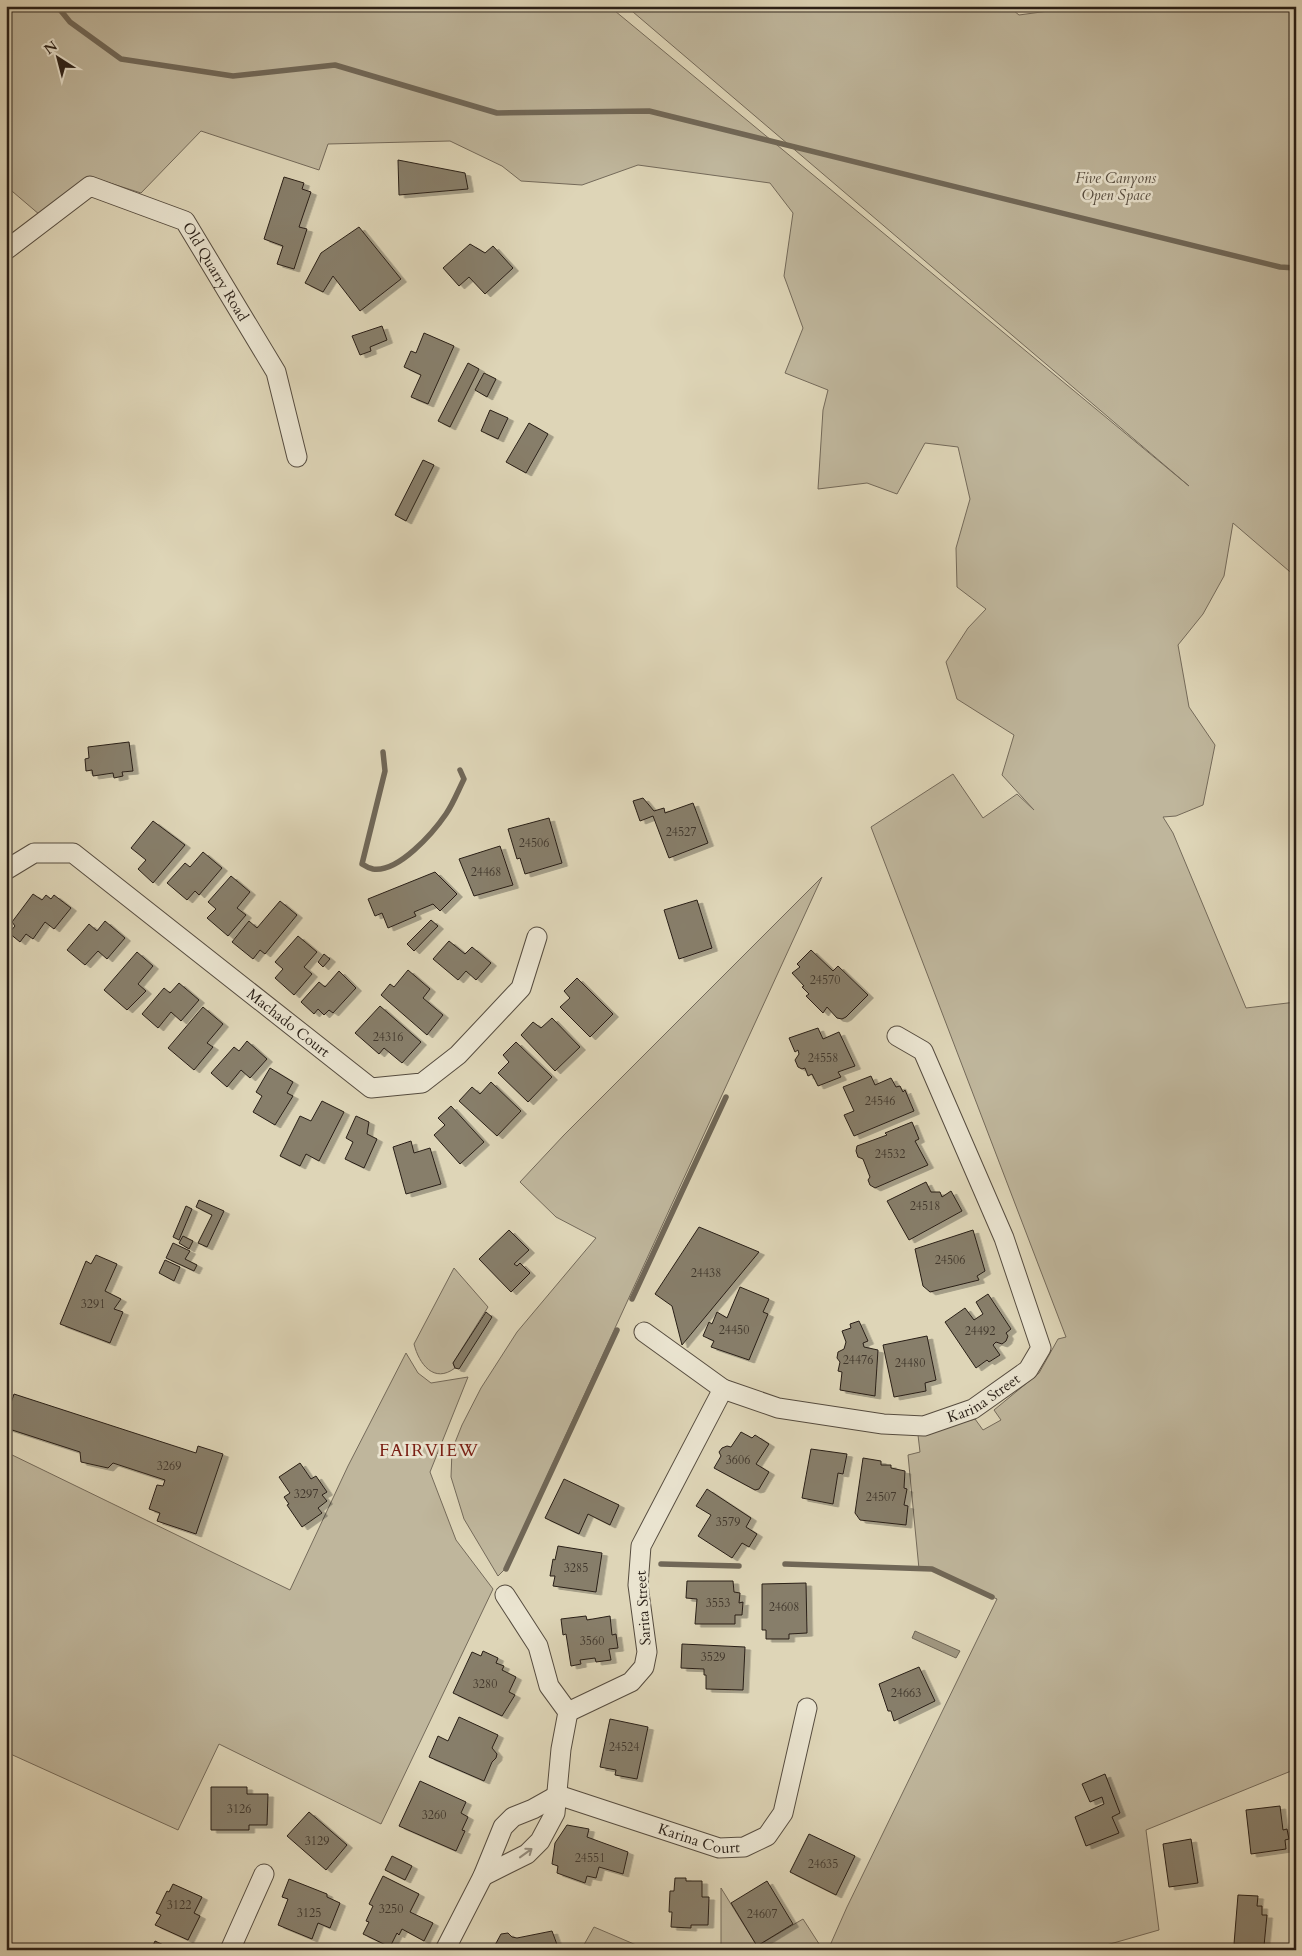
<svg xmlns="http://www.w3.org/2000/svg" width="1302" height="1956" font-family="Cardo,serif">
  <defs>
    <filter id="shadow"><feDropShadow dx="5.5" dy="3" stdDeviation="0" flood-color="#0004"/></filter>
  </defs>
  <rect width="100%" height="100%" fill="#ded5b7"/>
  <filter id="stains"><feTurbulence type="fractalNoise" baseFrequency=".004" numOctaves="4"/><feColorMatrix values="0 0 0 0 .2 0 0 0 0 .09 0 0 0 0 .02 0 0 0 .5 -.17"/></filter>
  <radialGradient id="worn" r=".72"><stop offset=".6" stop-color="#630" stop-opacity="0"/><stop offset="1" stop-color="#630" stop-opacity=".3"/></radialGradient>
  <!-- green -->
  <g fill="#bfb69c" stroke="#746a5a">
    <polygon points="6,6 609,6 1189,486 626,6 1008,6 1019,15 1085,6 1296,6 1296,577 1233,523 1224,576 1203,614 1178,645 1189,707 1215,745 1203,805 1176,816 1163,817 1173,833 1246,1008 1296,1002 1296,1769 1146,1830 1159,1930 1089,1950 828,1950 847,1907 997,1599 932,1569 919,1569 908,1455 920,1452 918,1435 975,1419 983,1430 1001,1420 994,1410 1039,1373 1058,1339 1066,1337 871,827 953,774 983,818 1017,794 1034,810 1002,775 1014,735 957,699 946,662 968,628 986,609 957,587 956,548 970,499 958,447 925,443 897,494 867,483 818,489 823,410 828,390 785,373 803,328 784,276 793,213 770,183 638,165 582,185 521,181 502,166 450,141 328,144 319,170 201,131 141,193 91,177 40,215 6,186"/>
    <polygon points="822,877 504,1570 498,1576 464,1519 451,1477 452,1450 462,1425 481,1388 517,1332 596,1238 556,1217 520,1182 564,1135"/>
    <path d="M454,1268L488,1307L453,1363L455,1368C434,1384 419,1364 414,1344Z"/>
    <polygon points="406,1353 418,1373 431,1383 468,1377 430,1472 456,1540 493,1589 381,1824 219,1744 178,1830 6,1752 6,1452 290,1590 348,1466"/>
    <polygon points="721,1888 757,1946 803,1919 823,1950 721,1950"/>
    <polygon points="594,1927 648,1950 581,1950"/>
  </g>
  <!-- water -->
  <polygon fill="#a09781" stroke="#706757" points="915,1631 960,1651 956,1658 912,1638"/>
  <g fill="none" stroke-linecap="round" stroke-linejoin="round">
    <!-- stream -->
    <g stroke="#706757" stroke-width="5.5">
      <polyline points="57,6 70,22 121,59 233,76 335,65 497,113 649,111 1280,267 1296,268"/>
      <path d="M383,752L385,771L362,864C365,866 369,868 373,869C398,873 433,833 446,814C453,804 458,791 464,779L460,770"/>
      <polyline points="632,1299 726,1097"/>
      <polyline points="661,1564 739,1566"/>
      <polyline points="785,1564 932,1569 992,1597"/>
      <polyline points="506,1569 617,1330"/>
    </g>
  </g>
  <!-- building -->
  <g fill="#877e6a" stroke="#291f17" filter="url(#shadow)">
    <polygon points="398,160 465,173 468,189 399,195"/>
    <polygon points="284,177 304,183 302,189 311,192 299,227 307,229 294,269 277,264 283,246 264,239"/>
    <polygon points="359,227 401,279 360,311 333,276 323,292 305,283 321,253"/>
    <polygon points="470,244 485,253 493,246 513,268 485,294 469,277 459,286 443,268"/>
    <polygon points="382,326 387,340 370,347 371,351 360,355 352,336"/>
    <polygon points="424,333 454,346 428,404 411,397 421,375 404,367 411,351 416,353"/>
    <polygon points="468,363 479,369 450,427 438,421"/>
    <polygon points="484,373 496,379 487,397 475,390"/>
    <polygon points="490,410 508,418 498,439 481,431"/>
    <polygon points="529,423 548,434 526,473 506,462"/>
    <polygon points="423,460 434,465 406,521 395,515"/>
    <polygon points="129,742 133,771 122,772 123,776 114,778 113,773 93,776 92,770 86,771 85,759 89,758 88,747"/>
    <polygon points="643,798 654,811 664,808 665,813 693,803 708,843 669,858 653,816 640,821 633,801"/>
    <polygon points="549,818 562,863 525,874 520,858 517,859 508,829"/>
    <polygon points="153,821 185,845 153,883 138,869 146,860 131,848"/>
    <polygon points="500,846 513,885 474,896 459,859"/>
    <polygon points="203,852 222,868 199,895 195,891 187,900 167,883 185,863 190,867"/>
    <polygon points="435,872 457,894 440,911 433,904 414,912 416,916 388,928 382,913 375,916 368,899"/>
    <polygon points="231,876 250,892 237,908 246,915 228,936 207,918 216,909 208,902"/>
    <polygon points="33,894 42,900 46,895 51,899 54,895 71,908 54,929 45,922 33,939 26,934 20,942 9,933 15,926 12,922"/>
    <polygon points="697,900 712,948 679,959 664,910"/>
    <polygon points="280,901 297,915 265,954 260,950 253,959 232,942 249,921 257,928"/>
    <polygon points="431,920 438,926 414,951 407,944"/>
    <polygon points="105,921 125,938 107,959 98,951 85,965 67,950 89,924 97,931"/>
    <polygon points="298,936 317,952 304,967 312,974 294,995 275,978 283,969 275,962"/>
    <polygon points="449,941 465,954 472,947 491,963 476,980 466,971 458,980 433,959"/>
    <polygon points="811,950 833,971 838,966 868,995 846,1017 842,1019 837,1018 827,1007 823,1013 806,996 809,994 802,987 804,986 792,973 800,967 797,964"/>
    <polygon points="137,952 153,966 138,984 146,991 127,1010 104,990"/>
    <polygon points="324,954 330,959 323,967 318,962"/>
    <polygon points="408,970 430,989 423,998 443,1015 427,1035 381,995 390,984 394,987"/>
    <polygon points="339,971 356,988 333,1013 329,1010 324,1015 318,1009 314,1014 301,1002 319,982 325,987"/>
    <polygon points="577,978 613,1014 590,1037 560,1007 570,998 564,991"/>
    <polygon points="179,983 199,1000 181,1021 171,1012 158,1028 142,1014 164,988 170,993"/>
    <polygon points="380,1006 421,1042 402,1063 384,1048 379,1054 355,1033"/>
    <polygon points="203,1007 223,1024 207,1043 213,1047 194,1070 168,1048"/>
    <polygon points="552,1018 580,1047 555,1071 521,1035 533,1022 541,1028"/>
    <polygon points="818,1028 823,1039 839,1032 855,1066 838,1072 841,1077 818,1086 812,1074 808,1076 805,1068 802,1069 798,1067 795,1060 799,1054 798,1050 795,1052 789,1038"/>
    <polygon points="247,1041 267,1059 250,1078 241,1070 227,1087 211,1073 234,1047 239,1051"/>
    <polygon points="516,1042 552,1077 528,1102 498,1073 509,1062 503,1055"/>
    <polygon points="270,1068 293,1082 287,1093 293,1096 275,1125 253,1112 262,1096 256,1092"/>
    <polygon points="871,1076 875,1085 891,1078 896,1087 900,1086 903,1092 905,1090 914,1111 854,1136 844,1115 854,1111 843,1087"/>
    <polygon points="491,1082 521,1111 497,1136 459,1101 472,1087 480,1094"/>
    <polygon points="322,1101 344,1112 319,1161 306,1154 300,1166 280,1156 300,1116 311,1121"/>
    <polygon points="451,1106 484,1142 460,1164 434,1135 445,1125 438,1118"/>
    <polygon points="356,1116 369,1122 367,1134 377,1139 364,1168 345,1159 353,1142 346,1138"/>
    <polygon points="912,1122 919,1139 915,1141 928,1165 875,1188 870,1185 868,1180 870,1177 863,1159 858,1157 856,1151 857,1146 887,1135 885,1133"/>
    <polygon points="411,1141 414,1153 430,1148 441,1184 406,1194 393,1147"/>
    <polygon points="926,1182 931,1192 940,1192 942,1197 951,1191 962,1211 909,1240 887,1201"/>
    <polygon points="199,1200 224,1211 207,1247 198,1243 212,1215 196,1207"/>
    <polygon points="186,1206 192,1209 179,1240 173,1237"/>
    <polygon points="699,1227 759,1252 682,1345 672,1306 655,1294"/>
    <polygon points="509,1230 529,1250 514,1264 517,1266 520,1263 530,1273 511,1292 479,1259"/>
    <polygon points="973,1230 985,1271 977,1276 979,1280 930,1292 923,1286 915,1249"/>
    <polygon points="183,1236 193,1241 189,1249 179,1243"/>
    <polygon points="173,1243 190,1251 185,1259 197,1265 194,1271 166,1258"/>
    <polygon points="96,1255 117,1264 105,1291 121,1299 114,1309 123,1312 110,1343 60,1324 86,1261 91,1264"/>
    <polygon points="165,1260 180,1267 174,1281 159,1273"/>
    <polygon points="740,1287 769,1299 763,1312 768,1314 749,1360 711,1347 714,1341 703,1336 709,1322 712,1324 717,1312 727,1318"/>
    <polygon points="988,1294 1011,1329 1006,1333 1008,1336 1006,1341 1002,1344 996,1342 993,1345 1000,1355 989,1362 987,1360 976,1368 945,1322 965,1308 974,1320 983,1314 976,1302"/>
    <polygon points="486,1312 492,1317 459,1369 455,1368 453,1363"/>
    <polygon points="859,1321 868,1341 863,1343 864,1347 878,1350 875,1396 840,1390 842,1372 838,1371 840,1362 837,1358 838,1352 844,1349 846,1342 842,1331 851,1328 850,1324"/>
    <polygon points="927,1336 936,1380 925,1383 926,1391 894,1397 883,1345"/>
    <polygon points="14,1394 196,1453 198,1446 223,1454 196,1534 157,1521 160,1513 149,1509 157,1485 163,1486 165,1480 113,1463 108,1468 81,1462 80,1452 6,1428 6,1418"/>
    <polygon points="741,1432 752,1438 755,1435 769,1444 756,1464 769,1472 759,1489 755,1490 714,1468 721,1456 719,1452 722,1448 727,1446 731,1447"/>
    <polygon points="811,1449 847,1454 843,1474 838,1473 833,1504 802,1498"/>
    <polygon points="863,1458 881,1461 881,1465 891,1465 891,1468 905,1471 904,1488 907,1489 904,1505 908,1506 906,1525 860,1520 855,1513"/>
    <polygon points="300,1463 311,1479 316,1476 327,1492 322,1495 327,1501 318,1508 322,1513 302,1527 287,1505 289,1504 284,1497 290,1493 279,1477"/>
    <polygon points="564,1479 619,1505 610,1525 588,1514 579,1534 545,1518"/>
    <polygon points="707,1489 751,1518 746,1527 757,1534 749,1547 742,1543 732,1558 698,1536 711,1515 696,1506"/>
    <polygon points="558,1546 602,1553 596,1592 553,1586 555,1576 550,1576 553,1559 555,1560"/>
    <polygon points="687,1581 733,1581 734,1592 740,1593 739,1603 743,1602 742,1615 735,1615 735,1624 695,1624 697,1599 686,1598"/>
    <polygon points="806,1583 807,1633 789,1634 789,1639 766,1639 766,1630 762,1630 762,1584"/>
    <polygon points="586,1616 587,1620 610,1616 612,1635 616,1634 618,1648 609,1649 611,1660 596,1662 595,1658 580,1660 581,1664 571,1666 566,1634 563,1635 561,1619"/>
    <polygon points="682,1644 745,1647 743,1690 706,1689 706,1675 704,1675 704,1669 681,1668"/>
    <polygon points="483,1651 498,1658 496,1663 504,1666 502,1670 516,1677 509,1692 515,1695 502,1716 453,1693 472,1652 481,1656"/>
    <polygon points="919,1667 935,1701 894,1721 891,1711 888,1711 879,1684"/>
    <polygon points="459,1717 498,1735 492,1748 497,1754 496,1758 492,1762 484,1781 429,1757 438,1736 448,1741"/>
    <polygon points="610,1719 648,1727 637,1779 615,1775 616,1770 600,1767"/>
    <polygon points="1105,1774 1120,1813 1112,1817 1119,1833 1086,1846 1075,1817 1104,1804 1102,1797 1090,1802 1082,1784"/>
    <polygon points="420,1781 466,1802 461,1813 468,1817 462,1830 465,1831 456,1851 399,1826"/>
    <polygon points="211,1787 247,1787 247,1794 268,1794 267,1825 249,1825 249,1830 211,1830"/>
    <polygon points="1280,1806 1283,1830 1287,1829 1289,1839 1285,1840 1286,1849 1251,1854 1246,1810"/>
    <polygon points="309,1812 347,1845 326,1870 287,1836"/>
    <polygon points="567,1825 589,1829 587,1837 628,1852 623,1874 599,1867 596,1878 587,1876 585,1883 557,1873 558,1866 552,1864 555,1843"/>
    <polygon points="809,1834 855,1856 836,1895 790,1872"/>
    <polygon points="1191,1839 1198,1883 1169,1887 1163,1844"/>
    <polygon points="392,1856 412,1866 405,1880 385,1870"/>
    <polygon points="383,1876 419,1894 410,1912 433,1923 424,1941 402,1929 399,1935 397,1933 390,1947 363,1934 369,1922 366,1921 373,1906 369,1904"/>
    <polygon points="675,1878 686,1878 686,1881 702,1881 702,1897 709,1897 708,1925 691,1925 691,1928 671,1927 672,1912 669,1912 670,1891 674,1891"/>
    <polygon points="289,1879 327,1894 327,1897 340,1903 330,1928 318,1923 312,1939 278,1925 288,1899 282,1897"/>
    <polygon points="767,1881 793,1924 757,1946 731,1903"/>
    <polygon points="173,1884 202,1897 194,1913 200,1916 188,1940 155,1925 161,1915 156,1913 167,1891 169,1892"/>
    <polygon points="1238,1895 1258,1896 1257,1906 1262,1906 1262,1915 1267,1915 1264,1946 1234,1944"/>
    <polygon points="552,1931 559,1950 495,1950 494,1947 501,1934 508,1933 512,1937 517,1938"/>
    <polygon points="155,1941 174,1950 151,1950"/>
  </g>
  <g fill="none" stroke-linecap="round" stroke-linejoin="round">
    <defs>
      <g id="minor">
        <path id="s1" d="M6,250L90,186L185,221L276,372L297,457"/>
        <path id="s2" d="M6,870L34,853H73L371,1088L422,1083L458,1055L521,988L537,937"/>
        <path id="s3" d="M644,1332L723,1389L778,1408L883,1424L924,1426L973,1409L1028,1370L1041,1348L1004,1238L923,1051L897,1036"/>
        <polyline points="568,1712 631,1682 644,1667 647,1652 638,1585 641,1546 723,1389"/>
        <path id="s4" d="M558,1795L719,1848L744,1847L767,1836L783,1813L807,1708"/>
        <polyline points="483,1876 527,1854 540,1841 555,1813 561,1749 568,1712 549,1686 538,1646 505,1595"/>
        <polyline points="230,1950 264,1874"/>
        <polyline points="445,1950 483,1876 503,1827 513,1817 533,1809 558,1795"/>
      </g>
    </defs>
    <!-- minor casing -->
    <use href="#minor" stroke="#564c3f" stroke-width="21"/>
    <!-- minor -->
    <use href="#minor" stroke="#eae4d0" stroke-width="19"/>
  </g>
  <!-- one-way arrows -->
  <defs><path id="oneway-shaft" d="M-6 0H5M1.5-3L5.5 0L1.5 3" fill="none" stroke-width="1.6" stroke-linecap="round" stroke-linejoin="round" transform="scale(1.25)"/></defs>
  <use stroke="#938b7d" href="#oneway-shaft" transform="translate(526 1853) rotate(-36)"/>
  <g text-anchor="middle" dominant-baseline="central" stroke-width="5" stroke-linejoin="round" paint-order="stroke">
    <!-- number labels -->
    <g font-size="12" fill="#40372c">
      <text x="681" y="832">24527</text>
      <text x="534" y="843">24506</text>
      <text x="486" y="872">24468</text>
      <text x="825" y="980">24570</text>
      <text x="388" y="1037">24316</text>
      <text x="823" y="1058">24558</text>
      <text x="880" y="1101">24546</text>
      <text x="890" y="1154">24532</text>
      <text x="925" y="1206">24518</text>
      <text x="950" y="1260">24506</text>
      <text x="706" y="1273">24438</text>
      <text x="93" y="1304">3291</text>
      <text x="734" y="1330">24450</text>
      <text x="980" y="1331">24492</text>
      <text x="858" y="1360">24476</text>
      <text x="910" y="1363">24480</text>
      <text x="738" y="1460">3606</text>
      <text x="169" y="1466">3269</text>
      <text x="306" y="1494">3297</text>
      <text x="881" y="1497">24507</text>
      <text x="728" y="1522">3579</text>
      <text x="576" y="1568">3285</text>
      <text x="718" y="1603">3553</text>
      <text x="784" y="1607">24608</text>
      <text x="592" y="1641">3560</text>
      <text x="713" y="1657">3529</text>
      <text x="485" y="1684">3280</text>
      <text x="906" y="1693">24663</text>
      <text x="624" y="1747">24524</text>
      <text x="239" y="1809">3126</text>
      <text x="434" y="1815">3260</text>
      <text x="317" y="1841">3129</text>
      <text x="590" y="1858">24551</text>
      <text x="823" y="1864">24635</text>
      <text x="179" y="1905">3122</text>
      <text x="391" y="1909">3250</text>
      <text x="309" y="1913">3125</text>
      <text x="762" y="1914">24607</text>
    </g>
    <!-- park labels -->
    <g font-size="15" font-style="italic" fill="#564c3f" stroke="#eae4d0">
      <text x="1116" y="178">Five Canyons<tspan x="1116" dy="17">Open Space</tspan></text>
    </g>
    <!-- street labels -->
    <g font-size="15" fill="#291f17" stroke="#eae4d0">
      <text stroke="none"><textPath href="#s1" startOffset="266">Old Quarry Road</textPath></text>
      <text stroke="none"><textPath href="#s2" startOffset="346">Machado Court</textPath></text>
      <text stroke="none"><textPath href="#s3" startOffset="369">Karina Street</textPath></text>
      <text transform="translate(643 1608) rotate(-94)">Sarita Street</text>
      <text stroke="none"><textPath href="#s4" startOffset="148">Karina Court</textPath></text>
    </g>
    <!-- quarter labels -->
    <g font-size="18" letter-spacing="1" fill="#7a1f14" stroke="#eae4d0">
      <text x="429" y="1450">FAIRVIEW</text>
    </g>
  </g>
  <!-- margin -->
  <rect width="1302" height="1956" fill="none" stroke="#ded5b7" stroke-width="25"/>
  <rect x="8" y="8" width="1287" height="1941" fill="none" stroke="#291f17" stroke-width="2.5"/>
  <rect x="12" y="12" width="1277" height="1931" fill="none" stroke="#291f17"/>
  <!-- north arrow -->
  <g transform="translate(58 58) rotate(324)" stroke="#eae4d0" stroke-width="4" paint-order="stroke">
  <path d="M0-4L9 19L0 12L-9 19Z" fill="#291f17"/>
  <text y="-8" font-size="14" font-weight="bold" text-anchor="middle" fill="#291f17">N</text>
  </g>
  <rect width="100%" height="100%" filter="url(#stains)"/>
  <rect width="100%" height="100%" fill="url(#worn)"/>
</svg>
